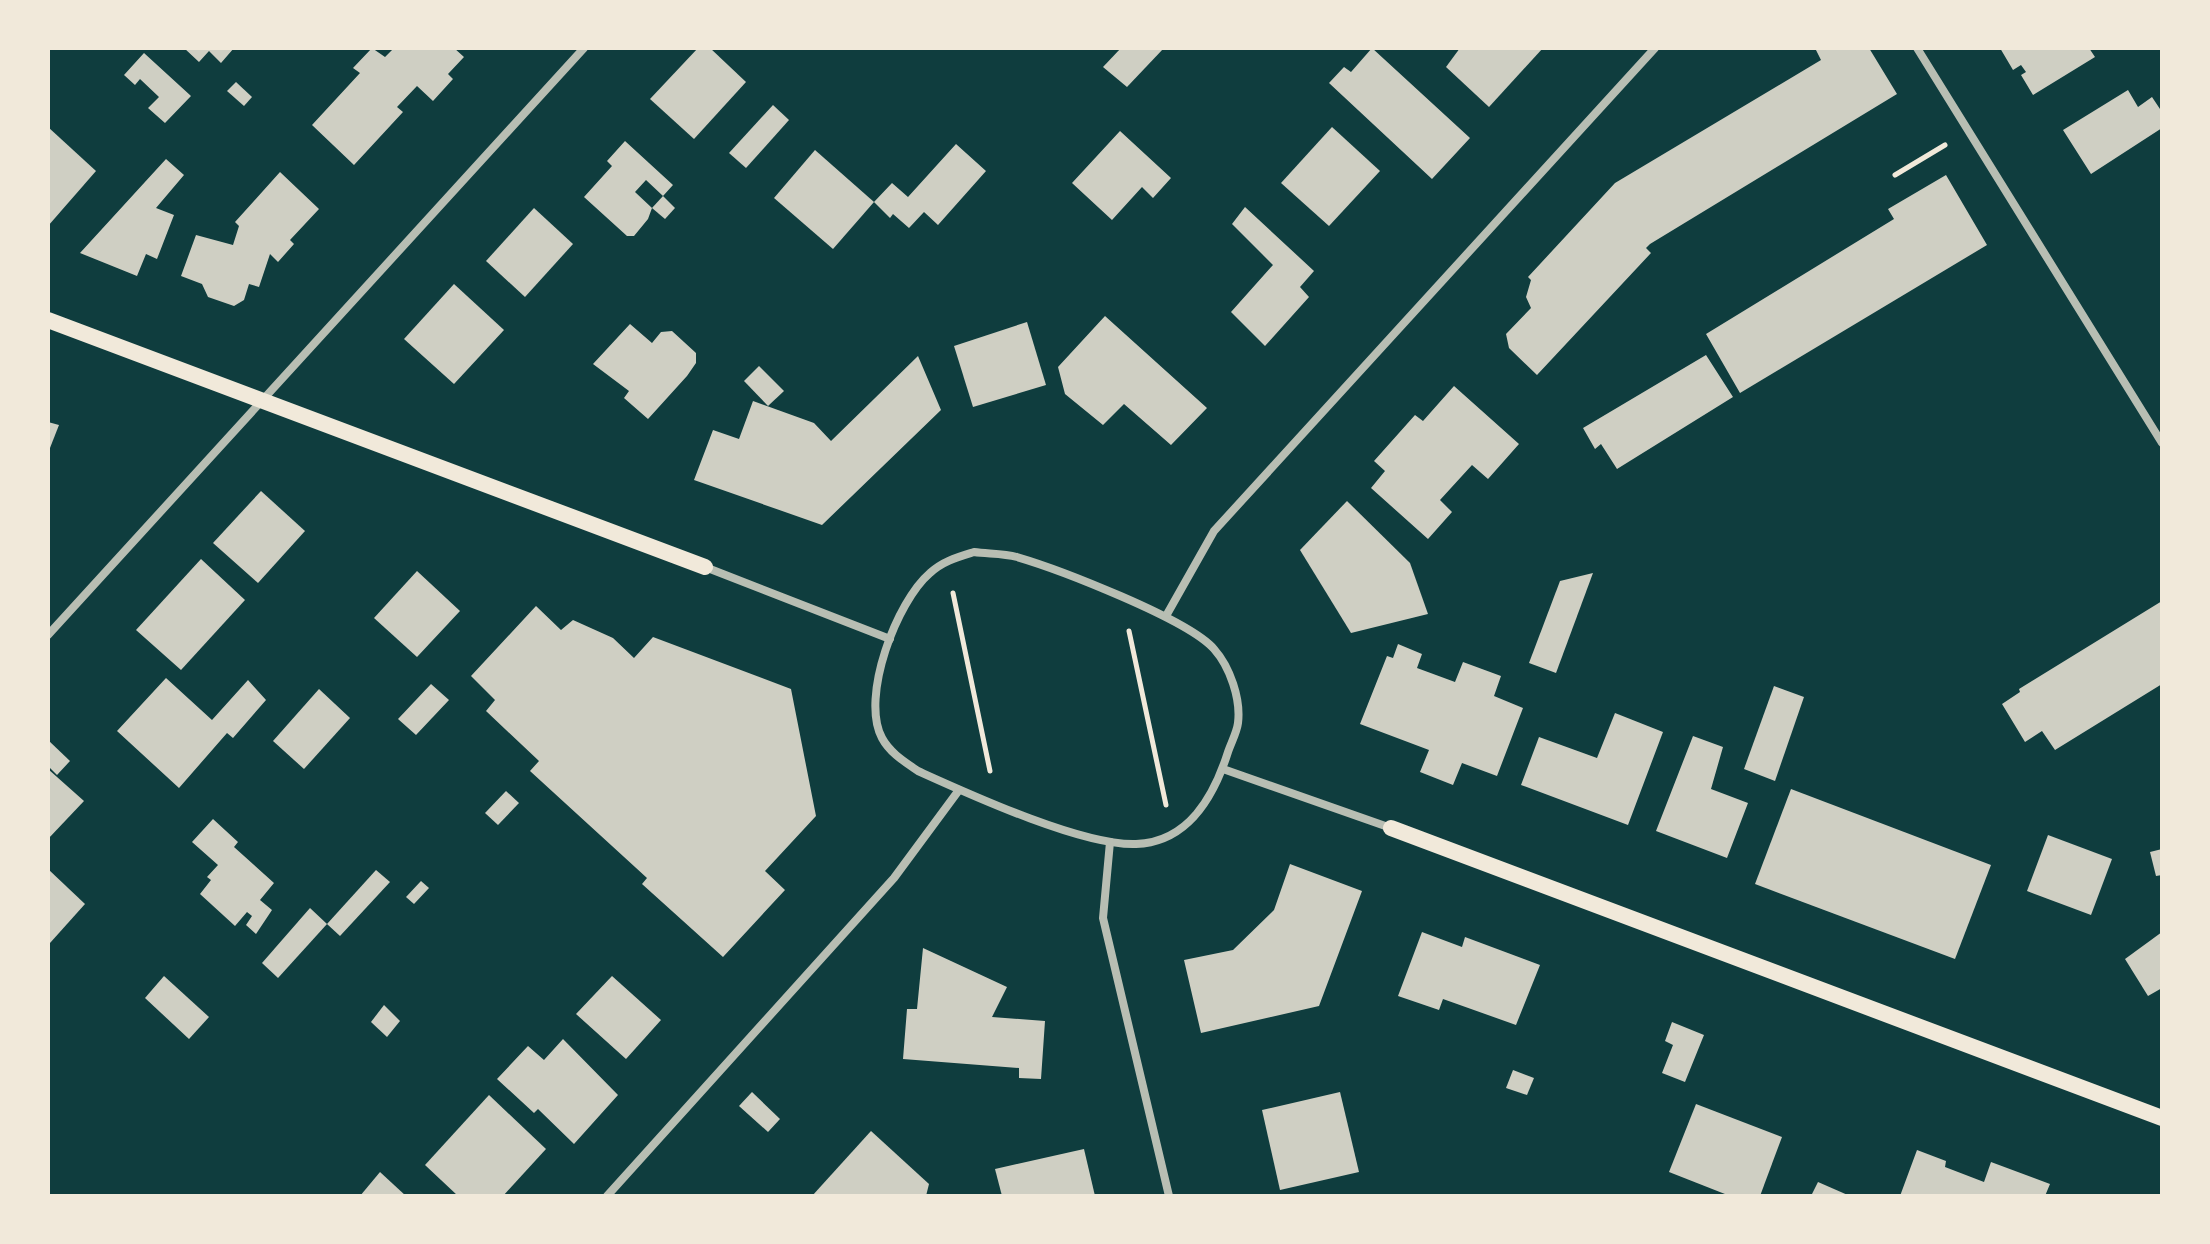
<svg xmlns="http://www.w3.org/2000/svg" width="2210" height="1244" font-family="'Golos Text',sans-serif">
  <rect width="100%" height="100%" fill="#0f3d3e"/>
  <!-- building -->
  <g fill="#cfcfc3">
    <polygon points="184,48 234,48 221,63 209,51 199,62"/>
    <polygon points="372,48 385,57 394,48 454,48 464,57 448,74 453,79 433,101 417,86 397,107 403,112 354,165 312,125 360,73 353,68"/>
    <polygon points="698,48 710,48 746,82 694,139 650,99"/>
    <polygon points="1121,48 1164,48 1127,87 1103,67"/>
    <polygon points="1372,48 1470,138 1432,179 1329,83 1344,67 1351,72"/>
    <polygon points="1460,48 1543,48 1489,107 1446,67"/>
    <polygon points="1815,48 1869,48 1897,94 1650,244 1646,248 1651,253 1537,375 1509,348 1506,334 1531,308 1526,297 1531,280 1528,277 1615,183 1821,60"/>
    <polygon points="2000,48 2089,48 2095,57 2033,95 2021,75 2026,72 2021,65 2013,70"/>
    <polygon points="144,53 191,96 165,123 148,108 159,97 140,79 135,85 124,75"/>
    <polygon points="236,82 252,97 244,106 227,91"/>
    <polygon points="2128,90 2138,107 2152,97 2162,112 2162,128 2091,174 2063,130"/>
    <polygon points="773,105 789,120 746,168 729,153"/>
    <polygon points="48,127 96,171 48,226"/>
    <polygon points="1332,127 1380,171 1329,226 1281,183"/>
    <polygon points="1120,131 1171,178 1153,198 1142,187 1112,220 1072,183"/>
    <polygon points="625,141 673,185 663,196 646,180 635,192 652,208 648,219 634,236 627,236 584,197 612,166 607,161"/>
    <polygon points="956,144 986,171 938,225 924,212 909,228 893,214 890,218 874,202 892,183 908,197"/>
    <polygon points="815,150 874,202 833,249 774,198"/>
    <polygon points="166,159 184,175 156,208 174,215 157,259 146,254 137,276 80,253"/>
    <polygon points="280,172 319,209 290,240 294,244 278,262 270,254 259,287 249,284 244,300 234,306 208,297 202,284 181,276 196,235 233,245 239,226 235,222"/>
    <polygon points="1946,175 1987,245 1740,393 1706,334 1894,219 1888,209"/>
    <polygon points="663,196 675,208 665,219 652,208"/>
    <polygon points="1245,207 1314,271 1300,287 1309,297 1265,346 1231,312 1273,265 1232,224"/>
    <polygon points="534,208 573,244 525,297 486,261"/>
    <polygon points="454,284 504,330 454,384 404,339"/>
    <polygon points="1105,316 1207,408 1171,445 1124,404 1103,425 1065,394 1058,367"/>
    <polygon points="1027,322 1046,385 973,407 954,346"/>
    <polygon points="630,324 652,343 661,332 672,331 696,353 696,363 687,376 648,419 624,398 629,391 593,364"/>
    <polygon points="1706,355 1733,397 1617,469 1601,444 1595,449 1583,428"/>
    <polygon points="918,356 941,410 822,525 694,480 713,430 739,439 753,401 814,423 831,441"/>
    <polygon points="759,366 784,391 768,406 744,381"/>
    <polygon points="1454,386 1519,444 1488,479 1472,465 1440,500 1452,512 1428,539 1371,488 1385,471 1374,461 1415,415 1423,421"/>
    <polygon points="48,422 59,425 48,453"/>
    <polygon points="261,491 305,531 258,583 213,543"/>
    <polygon points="1347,501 1410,563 1428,614 1351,633 1300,550"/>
    <polygon points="201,559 245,600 181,670 136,630"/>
    <polygon points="417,571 460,611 417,657 374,618"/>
    <polygon points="1593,573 1556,673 1529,663 1560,581"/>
    <polygon points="2162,601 2162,684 2055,750 2042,731 2025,742 2002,704 2020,692 2019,689"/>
    <polygon points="536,606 561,630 573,620 613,638 634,658 653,637 791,689 816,816 765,871 785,890 723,957 642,884 647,878 530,771 539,761 486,711 495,700 471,676"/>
    <polygon points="1398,644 1422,654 1417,668 1455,682 1463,662 1501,676 1494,696 1523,708 1497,776 1462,763 1453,785 1420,772 1429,750 1360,724 1387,656 1393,658"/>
    <polygon points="166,678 212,720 248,680 266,700 233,738 227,733 179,788 117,731"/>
    <polygon points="431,684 449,700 416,735 398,719"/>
    <polygon points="1774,686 1804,697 1775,781 1744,769"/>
    <polygon points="319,689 350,718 304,769 273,741"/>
    <polygon points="1615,713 1663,732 1628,825 1521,785 1539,737 1597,758"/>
    <polygon points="1693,736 1723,747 1711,789 1748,803 1727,858 1656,831"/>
    <polygon points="48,740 70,761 57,775 48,766"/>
    <polygon points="48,769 84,801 48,839"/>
    <polygon points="1791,789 1991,865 1955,959 1755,884"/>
    <polygon points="506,791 519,803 498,825 485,813"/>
    <polygon points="213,819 238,842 234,847 274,883 260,900 272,910 256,934 246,925 252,916 247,912 235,926 200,894 211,880 207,877 218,865 192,842"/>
    <polygon points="2048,835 2112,859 2091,915 2027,891"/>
    <polygon points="2162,849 2162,875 2156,876 2150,852"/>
    <polygon points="1290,864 1362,891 1319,1006 1201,1033 1184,960 1233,950 1274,910"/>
    <polygon points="48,869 85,904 50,943 48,942"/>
    <polygon points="376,870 390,882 340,936 327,924"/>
    <polygon points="421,881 429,888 414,904 406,897"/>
    <polygon points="310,908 327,924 278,978 262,963"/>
    <polygon points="1422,932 1462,947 1465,937 1540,965 1516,1025 1443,999 1439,1010 1398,996"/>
    <polygon points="2162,932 2162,988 2148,996 2125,959"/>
    <polygon points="923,948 1007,987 992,1017 1045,1021 1041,1079 1019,1078 1019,1068 903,1059 907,1009 917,1009"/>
    <polygon points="164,976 209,1017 189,1039 145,998"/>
    <polygon points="612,976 661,1020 626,1059 576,1014"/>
    <polygon points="384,1005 400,1021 387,1037 371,1022"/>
    <polygon points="1672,1022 1704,1035 1685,1082 1662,1073 1673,1045 1665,1041"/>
    <polygon points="563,1039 618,1095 574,1144 538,1109 534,1113 497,1079 528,1046 544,1060"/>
    <polygon points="1513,1070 1534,1078 1527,1095 1506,1088"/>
    <polygon points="752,1092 780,1119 768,1132 739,1106"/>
    <polygon points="1340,1092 1359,1172 1280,1190 1262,1110"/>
    <polygon points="489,1095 546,1149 503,1196 458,1196 425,1165"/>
    <polygon points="1696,1104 1782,1137 1760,1196 1730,1196 1669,1172"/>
    <polygon points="871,1131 929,1184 926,1196 812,1196"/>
    <polygon points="1084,1149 1095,1196 1002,1196 995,1169"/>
    <polygon points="1917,1150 1946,1161 1945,1167 1984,1182 1991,1162 2050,1184 2045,1196 1900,1196"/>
    <polygon points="380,1172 406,1196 360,1196"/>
    <polygon points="1818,1182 1850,1196 1811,1196"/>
  </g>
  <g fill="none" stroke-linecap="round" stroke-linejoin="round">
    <!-- path -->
    <g stroke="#f1e9da" stroke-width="5">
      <polyline points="1895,175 1945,145"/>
      <polyline points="953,593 990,771"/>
      <polyline points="1129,631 1166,805"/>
    </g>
    <!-- minor -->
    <g stroke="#b8beb3" stroke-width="8">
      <polyline points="1917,48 2162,443"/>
      <path d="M974,552C988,554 1003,553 1017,557C1058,569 1188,619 1214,649C1230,667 1241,699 1238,723C1237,732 1231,743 1228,752C1214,796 1189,842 1136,844C1082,846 969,794 918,771C905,762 890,753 882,738C860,697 897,601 930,573C943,561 958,557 974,552Z"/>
      <polyline points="705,567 890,639"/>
      <polyline points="1166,616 1214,531 1655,48"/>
      <polyline points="48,635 584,48"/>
      <polyline points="1223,769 1391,828"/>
      <polyline points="1110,842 1103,918 1169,1196"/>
      <polyline points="607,1196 894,878 959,790"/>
    </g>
    <!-- secondary -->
    <g stroke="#f1e9da" stroke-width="16">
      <polyline points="48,320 705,567"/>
      <polyline points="1391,828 2162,1118"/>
    </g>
  </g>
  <!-- border -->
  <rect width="2210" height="1244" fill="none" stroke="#f1e9da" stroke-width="100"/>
</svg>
